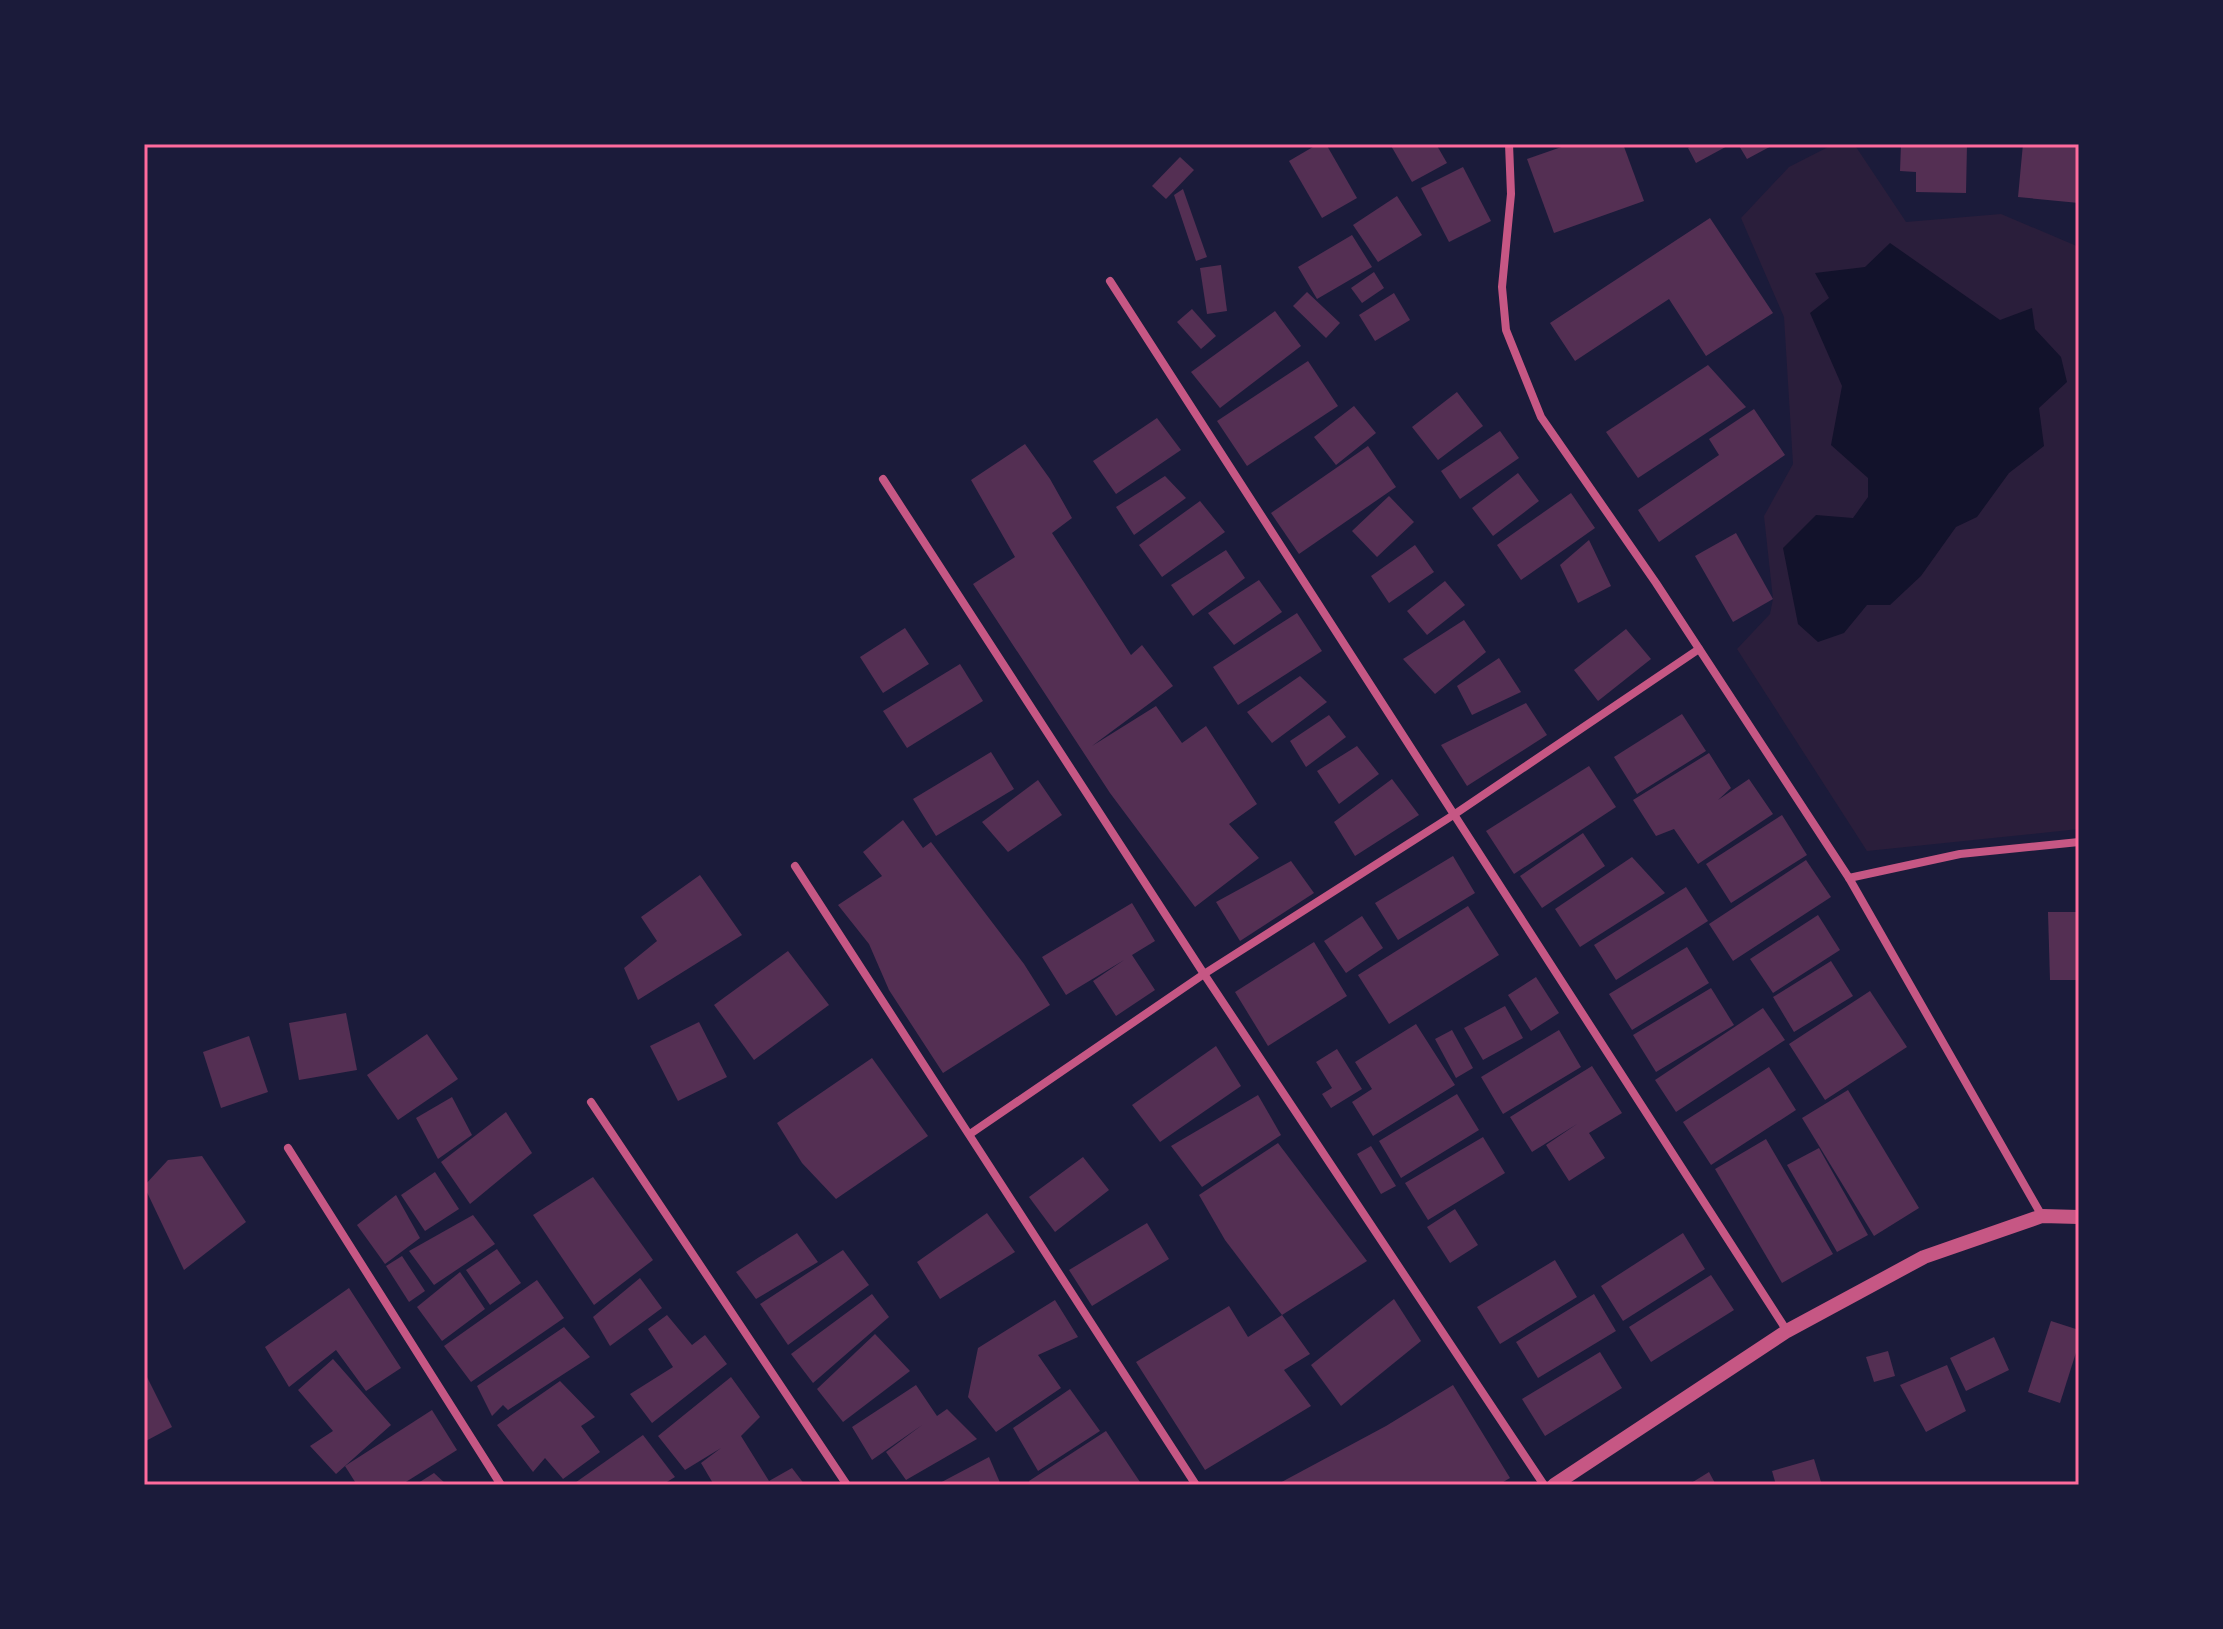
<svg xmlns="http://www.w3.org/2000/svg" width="2223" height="1629" font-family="'Space Grotesk',sans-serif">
  <rect width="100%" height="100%" fill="#1b1b3a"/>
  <!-- green -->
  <polygon fill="#2a1e3b" points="1834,144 1854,144 1906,222 2001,214 2079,247 2079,829 1867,851 1737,649 1770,614 1773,599 1764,516 1793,464 1784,317 1741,218 1789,167"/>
  <!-- water -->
  <polygon fill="#12122b" points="1890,243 2000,320 2032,308 2035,329 2061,357 2067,382 2039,408 2044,446 2009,473 1977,517 1956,527 1921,576 1890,605 1867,605 1844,633 1818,642 1798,624 1783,548 1816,515 1853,518 1868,497 1868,478 1831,445 1842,386 1810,313 1829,298 1815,273 1865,267"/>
  <!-- building -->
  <g fill="#542f53">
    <polygon points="1318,144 1326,144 1357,198 1322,218 1289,161"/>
    <polygon points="1390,144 1436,144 1447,163 1412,182"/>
    <polygon points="1570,144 1623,144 1644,201 1554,233 1527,159"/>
    <polygon points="1696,144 1731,144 1696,163 1688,148"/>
    <polygon points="1738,144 1775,144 1747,159"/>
    <polygon points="1901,144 1967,144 1966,193 1916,192 1916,172 1900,171"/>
    <polygon points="2023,144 2079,144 2079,203 2018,197"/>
    <polygon points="1180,157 1194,170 1166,199 1152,186"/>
    <polygon points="1463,167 1491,221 1449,242 1421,188"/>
    <polygon points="1183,189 1207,257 1196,261 1174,195"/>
    <polygon points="1397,196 1422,235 1378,262 1353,225"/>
    <polygon points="1710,218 1773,313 1706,356 1669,299 1575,361 1550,323"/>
    <polygon points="1352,235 1372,267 1317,299 1298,267"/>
    <polygon points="1221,265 1227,311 1207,314 1200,268"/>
    <polygon points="1374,272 1384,288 1362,303 1351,288"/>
    <polygon points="1307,292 1340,323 1326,338 1293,306"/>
    <polygon points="1394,293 1410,320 1375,341 1359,315"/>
    <polygon points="1192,309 1216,336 1201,349 1177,322"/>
    <polygon points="1275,311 1301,346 1220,408 1191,372"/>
    <polygon points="1308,361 1338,406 1247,466 1217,421"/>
    <polygon points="1708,365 1746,407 1638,478 1606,432"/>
    <polygon points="1457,392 1483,426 1438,460 1412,427"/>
    <polygon points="1354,406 1376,433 1336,465 1314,437"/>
    <polygon points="1754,409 1785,455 1659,542 1638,510 1719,455 1709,439"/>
    <polygon points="1157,418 1181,450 1116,494 1093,461"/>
    <polygon points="1500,431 1519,458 1460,499 1441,471"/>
    <polygon points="1025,444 1050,479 1072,518 1052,533 1131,655 1142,645 1173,686 1092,746 1156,706 1182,743 1206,726 1257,804 1229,824 1259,858 1195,907 1110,793 973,584 1015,557 971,480"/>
    <polygon points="1368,446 1396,487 1299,554 1271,513"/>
    <polygon points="1518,473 1539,501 1493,536 1472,508"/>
    <polygon points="1165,476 1186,498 1134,535 1116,507"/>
    <polygon points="1571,493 1595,528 1521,580 1497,545"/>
    <polygon points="1389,496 1414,522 1377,557 1352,531"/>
    <polygon points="1200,501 1225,532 1162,577 1139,545"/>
    <polygon points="1736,533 1773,599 1733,622 1695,556"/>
    <polygon points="1589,540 1611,586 1578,603 1560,565"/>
    <polygon points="1415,545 1434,572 1389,603 1371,576"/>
    <polygon points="1226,550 1245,578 1193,616 1171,585"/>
    <polygon points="1259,580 1282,612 1234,645 1208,613"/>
    <polygon points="1445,581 1465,605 1427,635 1407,611"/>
    <polygon points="1297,613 1322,651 1238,705 1213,667"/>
    <polygon points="1464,620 1486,652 1435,694 1403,659"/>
    <polygon points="905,628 929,664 883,693 860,657"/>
    <polygon points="1626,629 1651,659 1598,701 1574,670"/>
    <polygon points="1499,658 1521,692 1472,715 1457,686"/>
    <polygon points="960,664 983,701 907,748 883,711"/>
    <polygon points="1300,676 1327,702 1272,743 1247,712"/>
    <polygon points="1526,703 1547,735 1467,786 1441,745"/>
    <polygon points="1682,714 1706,751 1637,794 1614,757"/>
    <polygon points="1329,715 1346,737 1306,767 1290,741"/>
    <polygon points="1357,746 1379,774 1339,804 1317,771"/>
    <polygon points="991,752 1014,789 936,836 913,799"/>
    <polygon points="1709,753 1731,788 1718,800 1749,779 1773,814 1698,864 1674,829 1656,836 1633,800"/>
    <polygon points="1589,766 1616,807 1514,874 1486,831"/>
    <polygon points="1392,779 1419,815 1355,856 1334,822"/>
    <polygon points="1038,780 1062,815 1008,852 982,822"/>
    <polygon points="1782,815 1807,855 1731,903 1706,864"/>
    <polygon points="903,820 923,848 931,842 1024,964 1050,1005 943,1073 889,990 869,944 838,905 882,876 863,852"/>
    <polygon points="1583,833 1605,866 1542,908 1520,876"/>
    <polygon points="1453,856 1475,893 1398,940 1375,903"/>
    <polygon points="1632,857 1665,893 1580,947 1555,909"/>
    <polygon points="1806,860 1831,897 1733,961 1709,924"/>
    <polygon points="1291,861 1314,893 1240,941 1216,902"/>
    <polygon points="700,875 742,935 638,1000 624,968 657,941 641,917"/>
    <polygon points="1686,887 1708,921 1616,980 1594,945"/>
    <polygon points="1132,903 1155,941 1132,955 1155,990 1116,1016 1093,981 1124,960 1066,995 1042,957"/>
    <polygon points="1468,906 1499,955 1389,1024 1358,975"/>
    <polygon points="2048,912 2079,912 2079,980 2050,980"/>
    <polygon points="1818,915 1840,950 1773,993 1750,959"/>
    <polygon points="1362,916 1383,948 1346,973 1324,941"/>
    <polygon points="1314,942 1347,996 1268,1046 1235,992"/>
    <polygon points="1687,947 1709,983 1632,1030 1609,994"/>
    <polygon points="788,951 829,1005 754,1060 714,1005"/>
    <polygon points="1831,961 1853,996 1794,1032 1773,997"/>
    <polygon points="1536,977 1559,1013 1531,1031 1508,995"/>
    <polygon points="1711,988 1734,1025 1656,1072 1633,1035"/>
    <polygon points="1870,991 1907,1047 1825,1100 1789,1044"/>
    <polygon points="1505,1006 1523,1038 1483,1060 1464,1028"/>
    <polygon points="1763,1008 1785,1040 1676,1112 1655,1080"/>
    <polygon points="346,1013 357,1070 299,1080 289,1023"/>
    <polygon points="699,1022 727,1077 678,1101 650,1046"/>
    <polygon points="1416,1024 1455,1085 1373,1136 1352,1102 1372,1089 1355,1062"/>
    <polygon points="1452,1030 1473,1068 1456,1078 1435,1039"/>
    <polygon points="1559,1030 1581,1067 1503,1114 1481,1077"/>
    <polygon points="427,1034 458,1079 398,1120 367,1075"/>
    <polygon points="249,1036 268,1092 221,1108 203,1052"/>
    <polygon points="1216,1046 1241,1086 1160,1142 1132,1105"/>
    <polygon points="1337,1049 1362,1089 1331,1108 1322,1094 1332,1088 1316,1062"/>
    <polygon points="872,1058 928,1136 836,1199 802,1163 777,1123"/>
    <polygon points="1592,1066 1622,1113 1589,1133 1605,1158 1569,1181 1546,1145 1577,1124 1532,1152 1510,1117"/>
    <polygon points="1769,1067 1796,1110 1711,1165 1683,1122"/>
    <polygon points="1848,1090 1919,1208 1874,1236 1802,1118"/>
    <polygon points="1457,1094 1479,1130 1401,1178 1379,1141"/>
    <polygon points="1258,1095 1281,1135 1202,1187 1171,1146"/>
    <polygon points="452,1097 472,1135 438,1159 416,1118"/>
    <polygon points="506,1112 532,1153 470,1204 441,1162"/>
    <polygon points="1483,1137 1505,1173 1428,1220 1405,1183"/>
    <polygon points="1766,1139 1833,1254 1782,1283 1715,1169"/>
    <polygon points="1278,1143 1367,1261 1282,1315 1225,1240 1199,1195"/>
    <polygon points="1371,1146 1396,1186 1381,1194 1357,1154"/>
    <polygon points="1819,1148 1868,1235 1837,1252 1787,1165"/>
    <polygon points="202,1156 246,1222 184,1270 144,1186 168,1160"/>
    <polygon points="1083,1157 1109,1190 1055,1232 1029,1197"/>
    <polygon points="435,1172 459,1209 425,1231 401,1195"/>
    <polygon points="593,1177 653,1260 594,1305 533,1215"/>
    <polygon points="396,1195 420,1238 385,1264 357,1225"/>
    <polygon points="1455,1209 1478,1245 1450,1263 1427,1227"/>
    <polygon points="987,1213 1015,1252 940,1299 917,1262"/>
    <polygon points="473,1215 495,1244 434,1285 409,1251"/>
    <polygon points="1147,1223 1169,1259 1092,1306 1069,1270"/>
    <polygon points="797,1233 818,1262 756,1299 736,1272"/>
    <polygon points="1683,1233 1705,1269 1623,1321 1601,1286"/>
    <polygon points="497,1249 521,1283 490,1305 466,1270"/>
    <polygon points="843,1250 869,1285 788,1345 760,1304"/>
    <polygon points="402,1256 425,1291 409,1302 386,1266"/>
    <polygon points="1555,1260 1577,1297 1500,1344 1477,1307"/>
    <polygon points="460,1272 485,1309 442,1341 417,1307"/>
    <polygon points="1711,1275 1734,1310 1651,1362 1629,1327"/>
    <polygon points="640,1278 662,1308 610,1346 593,1317"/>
    <polygon points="537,1280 564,1318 471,1382 444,1346"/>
    <polygon points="349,1288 401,1368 366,1391 336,1350 289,1387 265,1347"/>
    <polygon points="872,1294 889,1317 813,1383 791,1354"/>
    <polygon points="1594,1294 1616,1331 1538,1378 1516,1342"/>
    <polygon points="1394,1299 1421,1341 1341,1406 1311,1365"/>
    <polygon points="1055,1300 1078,1337 1038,1355 1061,1388 996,1432 968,1397 978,1348"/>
    <polygon points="1229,1306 1248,1337 1282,1315 1310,1354 1284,1370 1311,1406 1205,1470 1136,1362"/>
    <polygon points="667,1315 692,1345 705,1335 727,1364 652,1423 630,1394 673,1367 648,1329"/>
    <polygon points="2051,1321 2079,1330 2079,1343 2060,1403 2028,1392"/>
    <polygon points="564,1327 590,1357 508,1410 503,1405 492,1416 477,1386"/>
    <polygon points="875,1334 910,1371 843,1422 817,1389"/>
    <polygon points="1994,1337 2009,1370 1966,1391 1950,1358"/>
    <polygon points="1888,1351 1895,1376 1874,1382 1866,1357"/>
    <polygon points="1600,1352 1622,1388 1545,1436 1522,1399"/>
    <polygon points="333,1359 391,1425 336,1474 310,1446 333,1431 298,1390"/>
    <polygon points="1947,1365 1966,1411 1926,1432 1900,1385"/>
    <polygon points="144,1371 172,1427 144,1442"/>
    <polygon points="731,1377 760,1417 741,1436 769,1481 792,1468 805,1485 714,1485 701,1463 721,1448 685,1470 658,1436"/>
    <polygon points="560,1381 595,1417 581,1426 600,1452 563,1479 545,1458 533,1472 497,1425"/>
    <polygon points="916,1385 937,1416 947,1409 977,1439 906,1480 886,1452 922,1425 872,1460 852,1427"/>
    <polygon points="1453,1385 1510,1478 1498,1485 1276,1485 1386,1426"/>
    <polygon points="1070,1389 1100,1431 1038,1471 1013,1428"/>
    <polygon points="432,1410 457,1450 401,1485 357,1485 345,1466"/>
    <polygon points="1106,1431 1142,1485 1031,1485 1029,1481"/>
    <polygon points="643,1435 675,1477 662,1485 572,1485"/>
    <polygon points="989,1457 1001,1485 936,1485"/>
    <polygon points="1814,1459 1822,1485 1776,1485 1772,1471"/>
    <polygon points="1709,1472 1716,1485 1688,1485"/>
    <polygon points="434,1473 447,1485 415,1485"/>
  </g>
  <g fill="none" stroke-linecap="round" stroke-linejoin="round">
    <!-- minor -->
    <g stroke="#c65784" stroke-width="8">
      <polyline points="1509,144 1511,194 1502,287 1506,330 1541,417 1656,583 1849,878 2042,1216"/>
      <polyline points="1110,281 1787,1331"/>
      <polyline points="883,479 1204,974 1544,1485"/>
      <polyline points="795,866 1196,1485"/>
      <polyline points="1849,878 1960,854 2079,842"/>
      <polyline points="591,1102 847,1485"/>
      <polyline points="970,1134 1204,974 1455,814 1699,649"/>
      <polyline points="288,1148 501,1485"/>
    </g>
    <!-- tertiary -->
    <polyline stroke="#c65784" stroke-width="14" points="1554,1485 1787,1331 1924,1257 2042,1216 2079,1217"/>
  </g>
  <!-- border -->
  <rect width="2223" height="1629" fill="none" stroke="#1b1b3a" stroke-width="292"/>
  <rect x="146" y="146" width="1931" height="1337" fill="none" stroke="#ff6b9d" stroke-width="3"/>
</svg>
